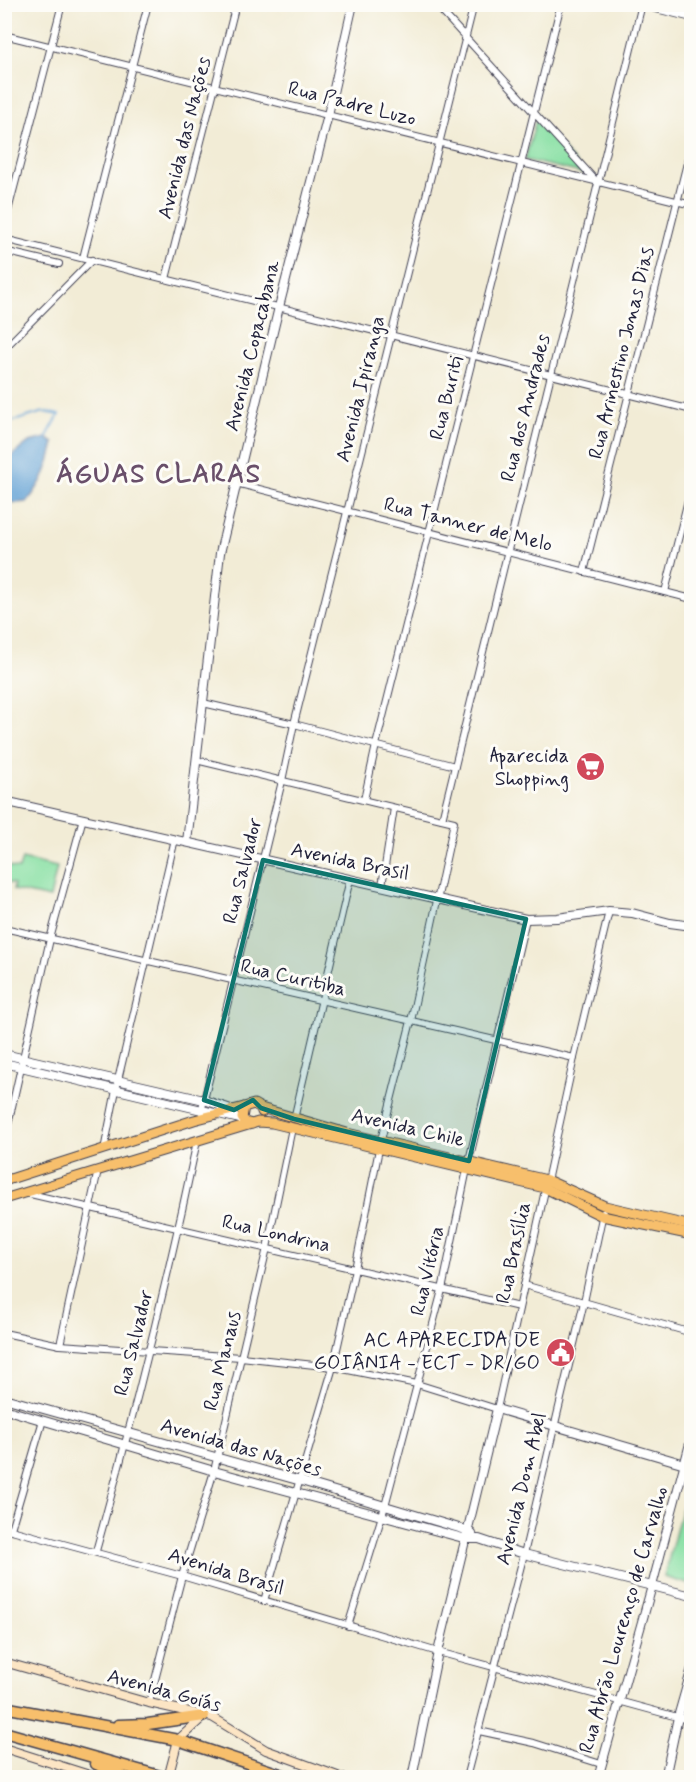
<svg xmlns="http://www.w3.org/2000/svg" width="696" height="1782" font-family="Mynerve,sans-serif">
  <rect width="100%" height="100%" fill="#fdfcf7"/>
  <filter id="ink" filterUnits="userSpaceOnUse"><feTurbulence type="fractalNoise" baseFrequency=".0167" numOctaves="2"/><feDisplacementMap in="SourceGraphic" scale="12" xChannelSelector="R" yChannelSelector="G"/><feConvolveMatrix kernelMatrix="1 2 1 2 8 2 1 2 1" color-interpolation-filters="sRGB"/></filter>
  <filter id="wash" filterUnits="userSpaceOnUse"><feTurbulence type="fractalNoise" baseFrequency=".008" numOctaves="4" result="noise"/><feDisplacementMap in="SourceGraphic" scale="24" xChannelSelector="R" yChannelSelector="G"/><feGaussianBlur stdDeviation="1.35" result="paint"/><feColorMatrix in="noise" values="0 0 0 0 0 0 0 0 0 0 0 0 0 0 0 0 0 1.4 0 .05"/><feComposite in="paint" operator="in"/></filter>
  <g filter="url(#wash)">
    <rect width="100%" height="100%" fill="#f2ecd6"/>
    <!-- green -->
    <g fill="#89e0a4" stroke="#568170" stroke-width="1.5">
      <polygon points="536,120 586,174 525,160"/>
      <polygon points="22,859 57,867 50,898 13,890 14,884 5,882 5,866 19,869"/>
      <polygon points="691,1473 691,1585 664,1577"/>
    </g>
    <!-- water -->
    <path fill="#63a2d5" stroke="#426288" stroke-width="1.5" d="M46,438L54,443C48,469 43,482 27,502L15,503L5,500V461L29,442Z"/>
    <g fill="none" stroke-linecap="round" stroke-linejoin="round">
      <!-- stream -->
      <polyline stroke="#63a2d5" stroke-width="2" points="4,424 44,412 59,415 46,438"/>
    </g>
  </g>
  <g filter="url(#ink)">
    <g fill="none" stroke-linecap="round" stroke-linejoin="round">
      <defs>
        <g id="minor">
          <polyline points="435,4 596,181"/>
          <polyline points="4,35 692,205"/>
          <polyline points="4,226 62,4"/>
          <polyline points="4,239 692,410"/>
          <polyline points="4,251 59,264"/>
          <polyline points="83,258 148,4"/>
          <polyline points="166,279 236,4"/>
          <polyline points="4,349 92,260"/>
          <polyline points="236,483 692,599"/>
          <polyline points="584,572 692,143"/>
          <polyline points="665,592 692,484"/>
          <polyline points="203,703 294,724 455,766"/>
          <polyline points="196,760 454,822 411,1021 381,1140"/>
          <polyline points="364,800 376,745 561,4"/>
          <polyline points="442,819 642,4"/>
          <polyline points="382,886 394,808"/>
          <polyline points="4,928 574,1058"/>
          <polyline points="202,1108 282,781 294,724 474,4"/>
          <polyline points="294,1119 350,879"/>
          <polyline points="4,1142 50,939 83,818"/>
          <polyline points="104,1150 118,1080 175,839"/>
          <polyline points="26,1193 519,1307"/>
          <polyline points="524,1285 692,1333"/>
          <polyline points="4,1333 60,1345 241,1357 333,1367 417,1384 497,1409 574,1058 609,911"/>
          <polyline points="60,1345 98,1170"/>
          <polyline points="4,1528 182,1576 438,1652 692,1721"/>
          <polyline points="11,1529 43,1420"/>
          <path d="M96,1551C134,1415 168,1279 197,1141"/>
          <polyline points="264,1601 333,1367 355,1269 379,1149"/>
          <polyline points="348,1626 385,1506 442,1290 467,1169 526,919"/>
          <polyline points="149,1703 182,1576 214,1471 267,1248 292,1128"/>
          <polyline points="479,1731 534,1743 601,1764"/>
          <polyline points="466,1778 524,1554 584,1302 603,1213"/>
        </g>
        <g id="tertiary">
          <polyline points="640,4 692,17"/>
          <polyline points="682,4 692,7"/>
          <polyline points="4,801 526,919 557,918 609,911 632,913 670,923 692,926"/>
          <polyline points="187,842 220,553 279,307 328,115 353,4"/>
          <polyline points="4,1054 204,1100 234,1110"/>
          <polyline points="4,1063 244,1120"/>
          <polyline points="4,1398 301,1481 469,1531 472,1534"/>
          <polyline points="4,1409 214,1471 467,1539 479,1539 524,1554 692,1596"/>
          <polyline points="412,1778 438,1652 497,1409 685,1464"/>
          <polyline points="598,1778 652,1586 692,1436"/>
          <polyline points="665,1778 678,1717 692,1668"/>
        </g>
        <g id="secondary">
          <polyline points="4,1662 149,1703 212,1717 266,1750 343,1778"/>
          <polyline points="4,1748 99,1778"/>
          <polyline points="168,1778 178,1740 204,1716"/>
        </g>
        <g id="primary">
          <polyline points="261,1108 347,1133 547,1180 605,1206 692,1226"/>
          <polyline points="252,1124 245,1122 242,1118 244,1107 254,1104 261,1108 262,1112"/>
          <polyline points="4,1181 194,1120 244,1107"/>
          <polyline points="4,1199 258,1122 272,1123 545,1188 602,1216 692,1235"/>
        </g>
        <g id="motorway">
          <polyline points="4,1707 178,1740 292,1778"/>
          <polyline points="118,1725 148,1724 204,1716"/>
          <polyline points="4,1732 167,1778"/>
          <polyline points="96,1764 128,1778"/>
        </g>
      </defs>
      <!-- minor casing -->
      <use href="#minor" stroke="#414052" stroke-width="8"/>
      <!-- tertiary casing -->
      <use href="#tertiary" stroke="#414052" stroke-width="10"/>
      <!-- secondary casing -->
      <use href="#secondary" stroke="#414052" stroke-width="10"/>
      <!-- primary casing -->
      <use href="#primary" stroke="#414052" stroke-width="11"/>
      <!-- motorway casing -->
      <use href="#motorway" stroke="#414052" stroke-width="13"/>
      <!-- minor -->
      <use href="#minor" stroke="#fff" stroke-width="6"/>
      <!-- tertiary -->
      <use href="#tertiary" stroke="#fff" stroke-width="8"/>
      <!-- secondary -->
      <use href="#secondary" stroke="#fce5c4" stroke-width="8"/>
      <!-- primary -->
      <use href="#primary" stroke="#f7bf6c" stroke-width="9"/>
      <!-- motorway -->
      <use href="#motorway" stroke="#f7bf6c" stroke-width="10"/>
    </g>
  </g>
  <!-- marked area -->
  <path fill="#0f766e" fill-opacity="0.2" stroke="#0f766e" stroke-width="4.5" stroke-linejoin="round" d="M263,860L526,919L469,1161L294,1119L261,1108L253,1100L234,1110L204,1100Z"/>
  <!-- icons -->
  <defs>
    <symbol id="supermarket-disc" viewBox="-11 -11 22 22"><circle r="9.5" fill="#d1495b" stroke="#fdfcf7"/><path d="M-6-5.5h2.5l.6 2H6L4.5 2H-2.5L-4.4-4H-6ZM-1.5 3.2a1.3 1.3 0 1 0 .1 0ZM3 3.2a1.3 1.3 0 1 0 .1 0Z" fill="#fff"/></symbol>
    <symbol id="civic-disc" viewBox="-11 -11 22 22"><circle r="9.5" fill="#d1495b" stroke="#fdfcf7"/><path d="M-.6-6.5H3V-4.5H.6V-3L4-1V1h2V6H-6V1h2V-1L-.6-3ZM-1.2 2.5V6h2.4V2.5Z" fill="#fff"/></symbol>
  </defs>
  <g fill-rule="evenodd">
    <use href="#supermarket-disc" x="574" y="750" width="33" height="33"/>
    <use href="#civic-disc" x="544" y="1336" width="33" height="33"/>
  </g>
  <g text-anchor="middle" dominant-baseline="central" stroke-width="6" stroke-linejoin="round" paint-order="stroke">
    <!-- street labels -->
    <g font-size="20" fill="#22223b" stroke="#fdfcf7">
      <text transform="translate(352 104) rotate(14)">Rua Padre Luzo</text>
      <text transform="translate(185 138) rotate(-76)">Avenida das Nações</text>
      <text transform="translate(253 346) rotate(-76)">Avenida Copacabana</text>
      <text transform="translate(622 353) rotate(-76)">Rua Arinestino Jonas Dias</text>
      <text transform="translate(361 389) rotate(-76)">Avenida Ipiranga</text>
      <text transform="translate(447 398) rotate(-76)">Rua Buriti</text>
      <text transform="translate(526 408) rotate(-76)">Rua dos Andrades</text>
      <text transform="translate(468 525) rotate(14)">Rua Tanner de Melo</text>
      <text transform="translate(350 862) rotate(12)">Avenida Brasil</text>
      <text transform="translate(243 871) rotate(-76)">Rua Salvador</text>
      <text transform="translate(293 978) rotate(13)">Rua Curitiba</text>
      <text transform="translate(408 1128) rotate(13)">Avenida Chile</text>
      <text transform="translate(276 1234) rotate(13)">Rua Londrina</text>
      <text transform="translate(514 1253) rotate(-78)">Rua Brasília</text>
      <text transform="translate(428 1271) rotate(-77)">Rua Vitória</text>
      <text transform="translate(134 1343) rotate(-76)">Rua Salvador</text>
      <text transform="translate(223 1361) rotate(-76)">Rua Manaus</text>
      <text transform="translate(241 1448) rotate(16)">Avenida das Nações</text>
      <text transform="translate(522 1489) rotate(-76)">Avenida Dom Abel</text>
      <text transform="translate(226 1572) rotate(17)">Avenida Brasil</text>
      <text transform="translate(624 1620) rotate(-74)">Rua Abrão Lourenço de Carvalho</text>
      <text transform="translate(164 1691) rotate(15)">Avenida Goiás</text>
    </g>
    <!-- poi labels -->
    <g font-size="20" fill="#22223b" stroke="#fdfcf7" text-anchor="end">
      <text x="569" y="756">Aparecida<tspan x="569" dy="23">Shopping</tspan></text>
      <text x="540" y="1340">AC APARECIDA DE<tspan x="540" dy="23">GOIÂNIA - ECT - DR/GO</tspan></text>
    </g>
    <!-- district labels -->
    <g font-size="26" font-weight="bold" letter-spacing="1.5" fill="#694f6a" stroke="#fdfcf7">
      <text x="159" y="475">ÁGUAS CLARAS</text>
    </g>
  </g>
  <!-- margin -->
  <rect width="696" height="1782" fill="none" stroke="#fdfcf7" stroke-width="24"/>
</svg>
